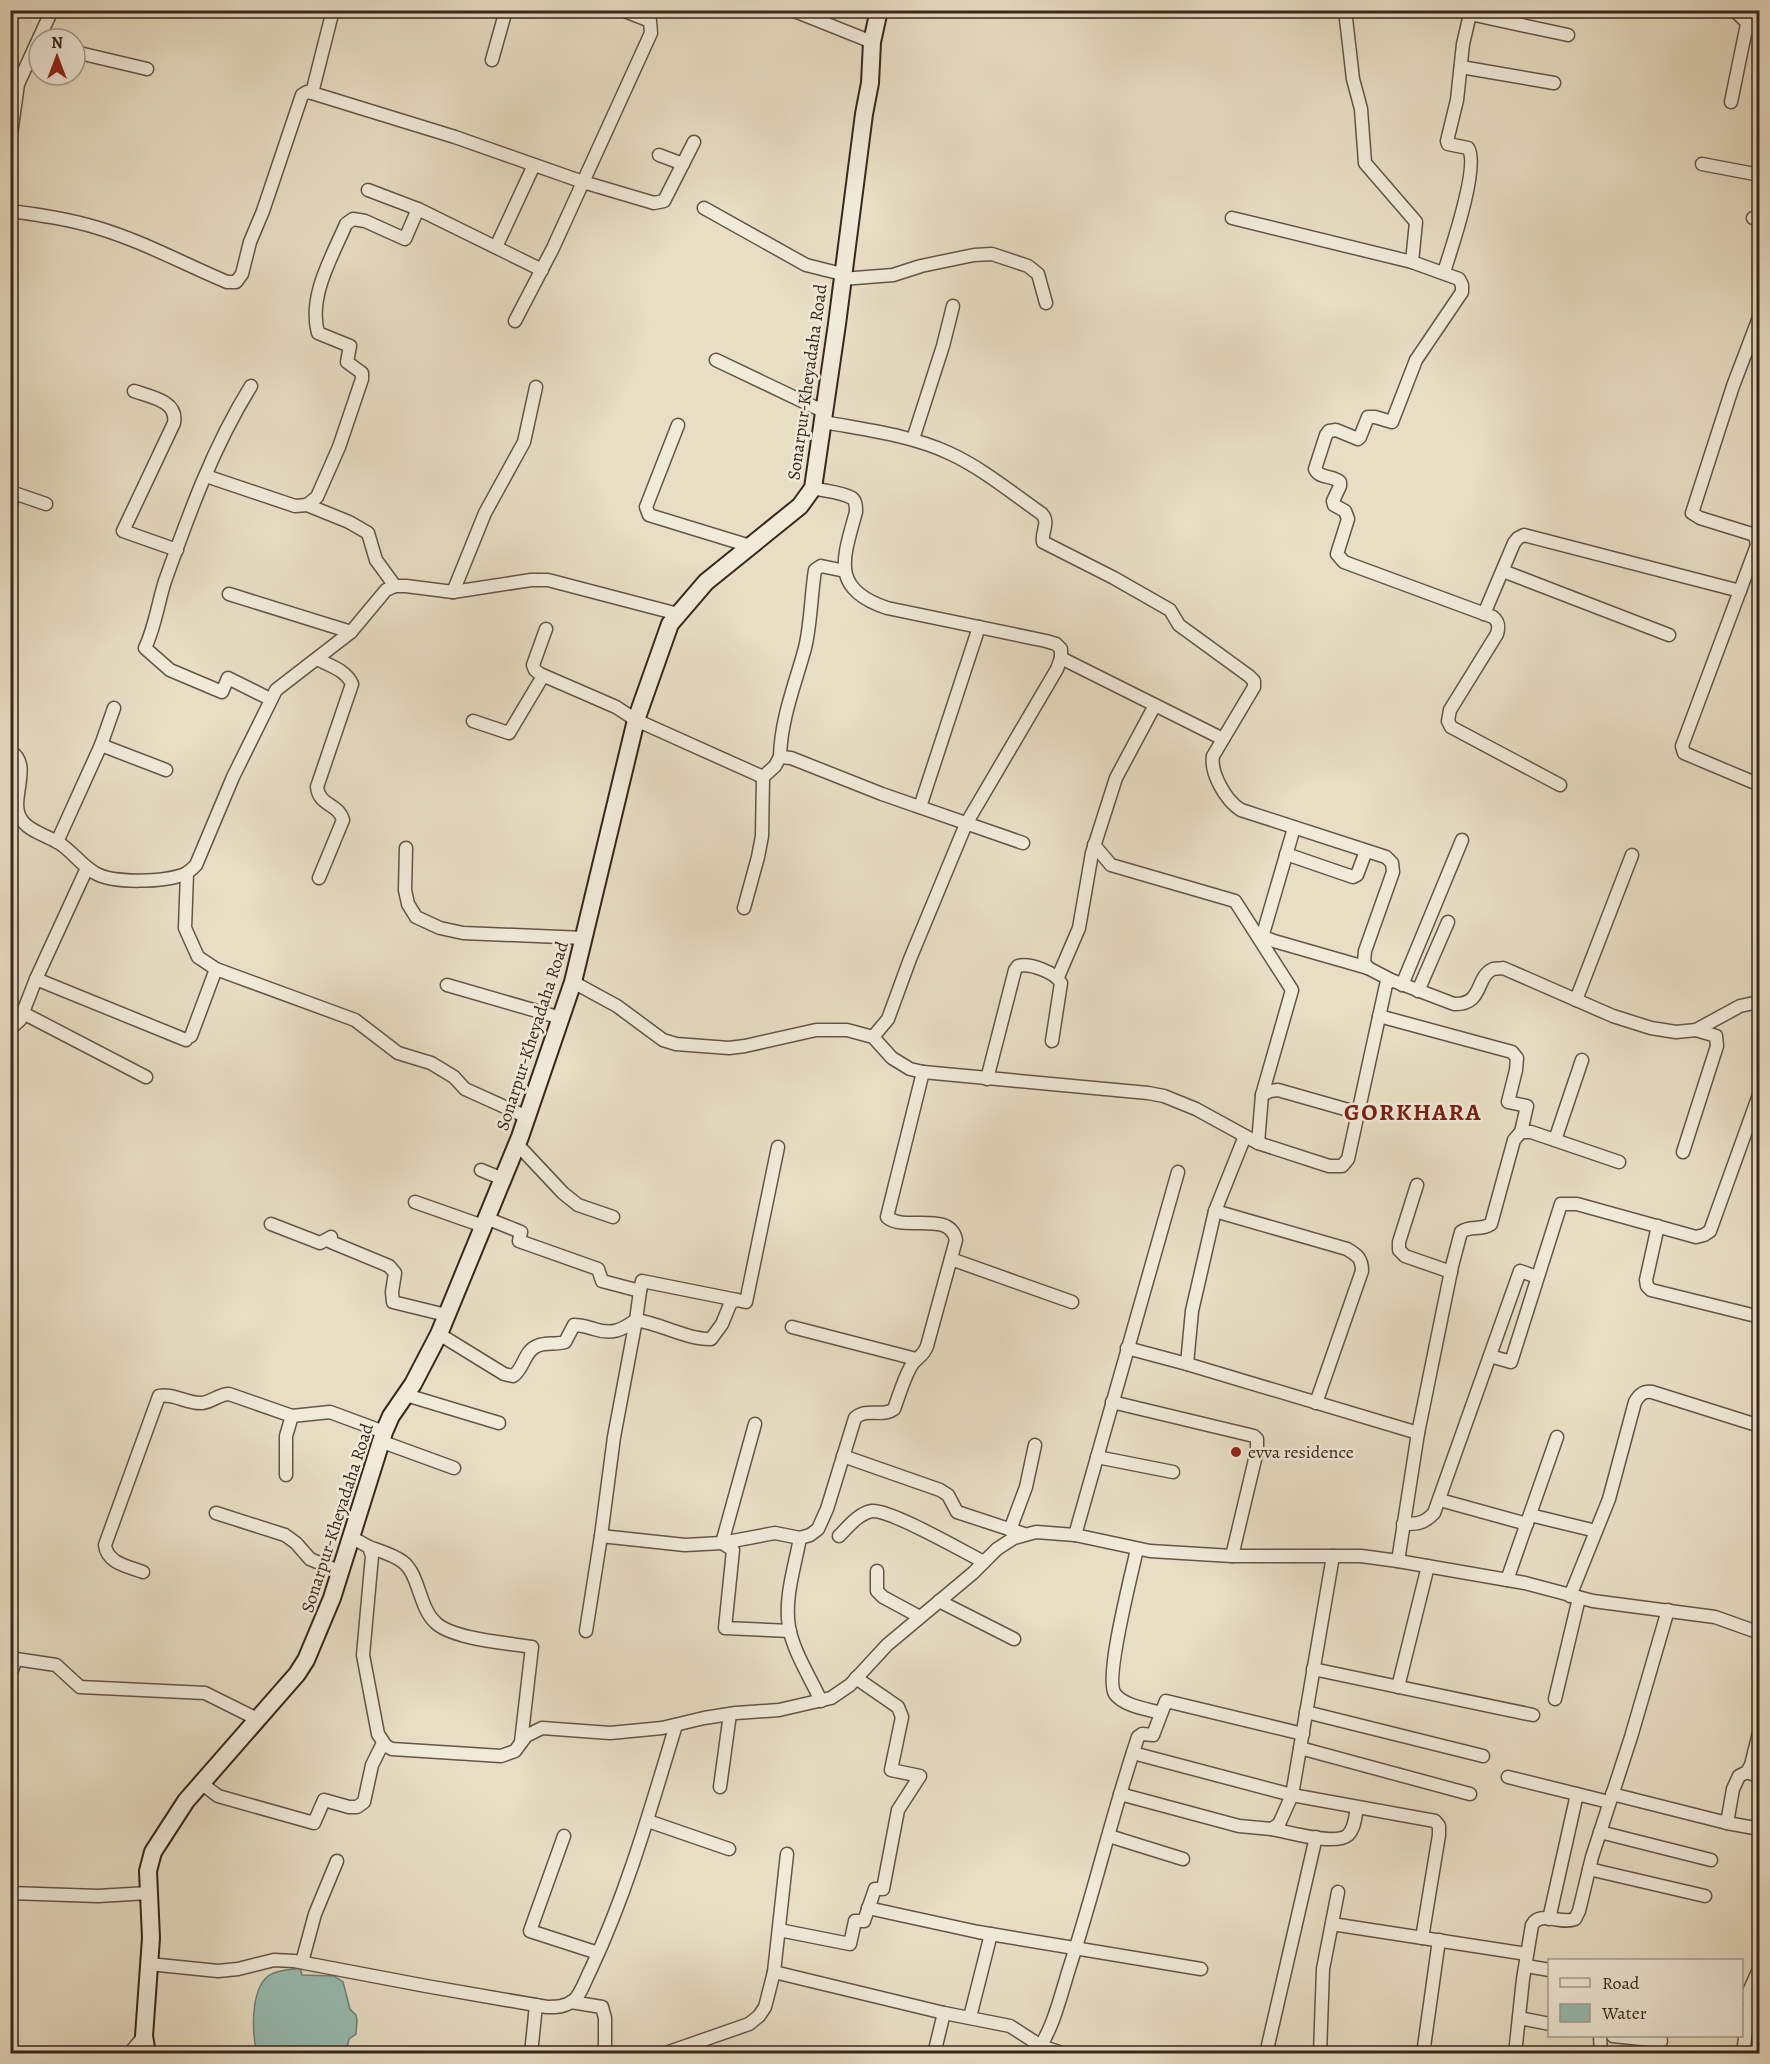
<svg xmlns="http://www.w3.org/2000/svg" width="1770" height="2064" font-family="Alegreya,serif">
  <rect width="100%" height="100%" fill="#e8dec4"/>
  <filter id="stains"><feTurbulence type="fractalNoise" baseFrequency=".00333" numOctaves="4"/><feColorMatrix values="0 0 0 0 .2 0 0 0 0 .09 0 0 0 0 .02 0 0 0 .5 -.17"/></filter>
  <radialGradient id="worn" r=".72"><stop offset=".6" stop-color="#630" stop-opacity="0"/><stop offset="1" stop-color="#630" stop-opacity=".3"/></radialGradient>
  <!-- water -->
  <path fill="#97bcb1" stroke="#718076" stroke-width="1.5" d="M300,1968L302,1975L334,1976L343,1982L350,2009L356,2015L357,2020L356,2034L349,2039L347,2048L348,2053H257C252,2034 250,1991 268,1976C276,1970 289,1970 300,1968Z"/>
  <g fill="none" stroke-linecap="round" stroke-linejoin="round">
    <!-- canal -->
    <polyline stroke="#97bcb1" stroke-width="12" points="1758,10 1760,12"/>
    <defs>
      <g id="minor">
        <polyline points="792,10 872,42"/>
        <path d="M1345,10L1353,79L1361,109L1365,163L1416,222L1412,262L1459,279L1462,285V292L1416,360L1392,422L1375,417H1368L1360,437L1358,439L1336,430L1329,431L1326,435L1315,469C1319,479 1333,475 1340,482V486L1333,501L1334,505L1345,511L1348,519L1337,554L1344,562L1493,617C1499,622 1499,627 1497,634L1450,710L1448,721L1451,727L1560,785"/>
        <polyline points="1734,10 1760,35"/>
        <polyline points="1470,14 1568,35"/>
        <polyline points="75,52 147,69"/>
        <polyline points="492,60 506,10"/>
        <polyline points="1461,67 1554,83"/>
        <polyline points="312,93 455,137 583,182 654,203 664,201 694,142"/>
        <polyline points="1731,102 1747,24"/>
        <polyline points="10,141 18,84 52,10"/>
        <polyline points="659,155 683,164"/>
        <polyline points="1702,164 1760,175"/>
        <polyline points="368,190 418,209"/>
        <polyline points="704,208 806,265 842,274"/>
        <path d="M10,211C40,215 69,219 98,228C142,241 184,264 227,282H236L242,274L250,242L263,211L302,95L307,92L312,93L333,10"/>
        <polyline points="1232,218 1412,262"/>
        <polyline points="1753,218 1760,217"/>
        <polyline points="496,247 534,165"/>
        <path d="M1444,272C1451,250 1480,165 1468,148L1448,144L1447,141L1457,100L1463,44L1471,10"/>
        <polyline points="842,279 893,275 921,266 974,255 992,254 1028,266 1038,274 1046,303"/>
        <polyline points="1760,315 1733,386 1692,513 1700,518 1755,535 1757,545 1682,746 1684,753 1760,785"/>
        <polyline points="515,321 553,248 651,33 650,21 622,10"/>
        <polyline points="716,360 825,412"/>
        <path d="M251,386C213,447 189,514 165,581C158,603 155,627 145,648L170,670L222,692L228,678L270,699"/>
        <path d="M134,391C151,397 178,401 174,423L123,531L177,550"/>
        <path d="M824,422C866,430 910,435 949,453C982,468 1012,493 1042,514C1050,523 1041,532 1043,542L1114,578L1170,610L1179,625L1249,676L1254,681V687L1213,756C1210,773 1226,801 1241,810L1386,857L1392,863L1393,872L1365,951L1364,962L1368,968L1391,980"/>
        <polyline points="678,425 646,507 649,515 750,546"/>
        <polyline points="913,439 943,346 953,306"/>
        <path d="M206,476L295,506L307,505L317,497L339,447L362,379V373L347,362L350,346L318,333C308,296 332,257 346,224L353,219L365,221L405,239L418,209L542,270"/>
        <path d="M813,488C824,491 842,492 852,498C856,501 856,507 856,512C843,559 830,589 887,608L1046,641L1056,644L1061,649V658L1057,669L966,824L910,959L888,1019L873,1037"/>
        <polyline points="10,491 14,493 10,508"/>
        <polyline points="14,493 46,504"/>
        <polyline points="307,505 349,522 368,533 376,560 395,586"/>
        <polyline points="1503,571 1669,635"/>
        <polyline points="453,592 485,513 524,442 536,387"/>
        <polyline points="229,594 351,632"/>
        <polyline points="1484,614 1514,543 1518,538 1524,535 1740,591"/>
        <polyline points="546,629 533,665 535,670 540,674 616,707 636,720 763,777"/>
        <polyline points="1061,658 1223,739"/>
        <path d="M317,659C330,666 346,670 352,684L317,787C319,806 338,803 343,820L319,878"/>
        <polyline points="473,721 509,733 543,676"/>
        <polyline points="101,745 166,770"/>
        <path d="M10,751C34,764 8,800 21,819C28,831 48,836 59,843C73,852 81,865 95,873C113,884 165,882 185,874C189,872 193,868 196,865L233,777L276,690L351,632L386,590L395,586H406L453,592L531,580H548L678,614"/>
        <path d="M780,757C781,718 795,685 805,648C811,623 811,595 815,570L821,566L845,571"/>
        <polyline points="920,807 979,627"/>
        <polyline points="1294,828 1263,934 1266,938 1274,941 1368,968"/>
        <polyline points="57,842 101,745 114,708"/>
        <polyline points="1094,845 1111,865 1235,901 1292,990 1262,1095"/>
        <polyline points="406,848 405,890 408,904 416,917 440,928 463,933 584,938"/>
        <polyline points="1286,854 1353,877 1357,875 1366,851"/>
        <polyline points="187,873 185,928 198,957 216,969 355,1020 398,1053 431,1063 454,1077 465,1089 527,1117"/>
        <polyline points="744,908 758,857 762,836 763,777 775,766 780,757 791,758 882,794 1023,843"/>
        <polyline points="1058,977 1079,928 1092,853 1116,778 1155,705"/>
        <polyline points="36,979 186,1040"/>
        <path d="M573,982L617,1006L663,1040L676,1044L729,1048L745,1046L816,1030H847L873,1037L892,1058L910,1069L923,1072L1148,1093L1164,1096L1196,1109L1258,1143L1329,1166H1342L1348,1159L1386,985L1391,980L1454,1004C1484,1005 1475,977 1493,969C1496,968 1500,969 1503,968L1613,1016L1651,1028L1676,1032L1696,1030L1740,1006L1754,1003L1760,1004"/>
        <polyline points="447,985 561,1018"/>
        <polyline points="1402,985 1462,840"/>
        <polyline points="1418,991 1448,922"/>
        <polyline points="1576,1000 1632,855"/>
        <polyline points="23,1013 146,1077"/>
        <polyline points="1379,1016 1512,1052 1517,1058 1516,1070 1508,1102 1527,1106 1521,1132"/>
        <polyline points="10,1029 20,1020 36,979 87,868"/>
        <polyline points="191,1036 216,969"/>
        <path d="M987,1079L1015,970L1018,966C1030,963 1055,972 1061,983L1052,1041"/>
        <path d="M1245,1136L1215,1211L1347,1249C1357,1255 1362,1258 1362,1271L1316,1403"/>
        <polyline points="1555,1140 1582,1060"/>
        <polyline points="1258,1143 1262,1095 1270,1091 1278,1090 1359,1113"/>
        <polyline points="517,1144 563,1193 578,1205 613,1217"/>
        <polyline points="1683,1152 1717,1046 1716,1036 1696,1030"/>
        <polyline points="481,1170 503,1179"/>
        <polyline points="1417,1185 1399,1242 1399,1250 1405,1256 1451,1272"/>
        <polyline points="415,1202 483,1226"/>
        <polyline points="486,1218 521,1232 519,1241 598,1269 602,1281 640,1291 642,1281 737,1300"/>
        <polyline points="271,1224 320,1243 331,1237 331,1242 389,1266 395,1273 392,1292 393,1302 446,1315"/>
        <polyline points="1658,1226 1646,1280 1647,1286 1651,1290 1760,1317"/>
        <polyline points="951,1259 1072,1302"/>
        <polyline points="792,1327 916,1359"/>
        <path d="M439,1334L504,1374L513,1376C524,1369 524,1351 537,1346C546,1342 556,1345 565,1342L574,1325C582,1325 587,1327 594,1329C612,1335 622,1330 636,1320C662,1324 685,1339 711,1339L722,1324L731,1302L737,1300L746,1302L778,1147"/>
        <polyline points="1127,1348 1187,1364 1418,1433"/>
        <polyline points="1490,1356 1511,1362 1561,1204 1577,1204 1696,1237 1704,1235 1710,1231 1760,1092"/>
        <polyline points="1187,1364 1192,1311 1215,1211"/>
        <polyline points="406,1395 499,1423"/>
        <polyline points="1112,1402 1254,1436 1257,1439 1257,1451 1232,1556"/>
        <polyline points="755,1424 722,1543 733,1550 725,1628 790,1631"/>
        <polyline points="380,1441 454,1468"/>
        <polyline points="843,1456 940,1490 948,1495 957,1512 1024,1534"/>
        <polyline points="1097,1457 1173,1472"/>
        <polyline points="286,1475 286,1436 292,1416"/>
        <polyline points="1440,1500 1527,1524"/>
        <polyline points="216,1513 285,1535 296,1543 310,1559 341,1572"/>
        <polyline points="1530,1515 1596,1531"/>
        <path d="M1403,1524C1416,1524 1424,1524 1434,1513L1520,1271L1537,1277"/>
        <polyline points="1010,1530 1026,1487 1035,1445"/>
        <polyline points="1075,1535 1178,1172"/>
        <polyline points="601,1536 614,1437 636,1320 640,1291"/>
        <path d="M839,1536C848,1527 859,1513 872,1511C890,1509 964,1552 984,1562"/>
        <polyline points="351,1537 369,1547 372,1556 363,1655 378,1734 386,1746 392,1749 501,1756 515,1751 526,1736 542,1728 610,1733 662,1728 704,1718 736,1713 779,1710 831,1698 850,1685 887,1645 973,1573 997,1549 1014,1538 1036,1532 1075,1535 1150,1551 1232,1556 1361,1556 1398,1561 1525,1583 1593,1601 1715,1617 1760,1633"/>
        <path d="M800,1538C795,1566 784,1598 789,1627C793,1651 811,1679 821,1701"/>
        <path d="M369,1547C380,1551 394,1555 403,1562C419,1574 419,1607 435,1622C451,1639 508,1643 532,1647L521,1742"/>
        <path d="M1137,1549C1132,1573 1104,1679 1115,1694C1124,1706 1147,1709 1161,1713"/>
        <path d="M1398,1561L1418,1433L1452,1266L1461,1232C1470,1225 1481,1231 1491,1224L1514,1140L1521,1132H1531L1619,1162"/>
        <polyline points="877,1571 877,1591 883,1597 920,1617"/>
        <path d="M143,1572C127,1566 107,1563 105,1545L159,1396C174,1393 187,1404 202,1403C212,1402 219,1394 229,1394L292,1416L330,1412L384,1432"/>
        <polyline points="1507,1580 1557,1437"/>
        <path d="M1570,1596L1609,1499L1635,1402C1639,1395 1643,1391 1652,1392L1760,1426"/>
        <polyline points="939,1601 1014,1639"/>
        <path d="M586,1631L601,1536L685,1545L722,1543L775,1533L800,1538L810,1535L818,1529L827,1509L855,1418C867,1407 882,1418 894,1409C899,1396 903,1381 910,1368C915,1357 923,1358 927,1346L956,1240C950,1210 903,1232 887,1217L923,1072"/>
        <polyline points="1313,1669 1533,1715"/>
        <polyline points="10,1670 12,1670 16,1659 56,1665 80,1687 205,1693 257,1719"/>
        <polyline points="1398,1687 1428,1566"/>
        <polyline points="1555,1699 1579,1598"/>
        <polyline points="1306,1712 1483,1756"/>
        <polyline points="1300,1748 1470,1794"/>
        <polyline points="1133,1753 1292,1795 1435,1821 1439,1826 1439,1835 1422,1938"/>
        <polyline points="1747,1772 1760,1777"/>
        <polyline points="1508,1777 1609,1802"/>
        <polyline points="201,1783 218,1796 314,1823 324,1800 349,1807 357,1807 364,1802 372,1765 383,1743"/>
        <polyline points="720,1787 730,1714"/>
        <polyline points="1120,1794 1239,1826 1272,1829 1279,1824 1292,1795 1333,1556"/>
        <polyline points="1612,1794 1727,1823 1760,1829"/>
        <polyline points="648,1821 729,1849"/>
        <polyline points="1727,1823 1733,1789 1739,1776 1747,1772 1751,1765 1760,1729"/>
        <path d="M1272,1829C1289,1832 1335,1846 1348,1835C1355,1828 1355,1817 1357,1808"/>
        <polyline points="1600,1832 1711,1860"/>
        <polyline points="564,1836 530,1931 598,1953"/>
        <polyline points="1109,1836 1183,1859"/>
        <polyline points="1589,1869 1705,1896"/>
        <polyline points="10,1893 98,1896 148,1893"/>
        <polyline points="868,1908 978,1932 1201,1969"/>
        <polyline points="1549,1919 1577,1794"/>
        <polyline points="1332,1924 1527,1954"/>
        <polyline points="779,1930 850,1944 855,1921 864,1921 875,1889 883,1889 898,1810 920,1776 891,1770 902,1717 898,1707 856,1678"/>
        <polyline points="302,1962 315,1914 337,1861"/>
        <path d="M149,1964L218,1971L238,1969L274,1960L294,1961L426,1986L547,2007C557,2007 564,2007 573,2001C581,1995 586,1978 591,1969C628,1890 651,1807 676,1725"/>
        <polyline points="1526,1966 1550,1970"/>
        <polyline points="774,1972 944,2013 1010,2026 1041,2046 1065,2054"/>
        <polyline points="1742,1996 1747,1996 1750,1999 1743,2054"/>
        <polyline points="1747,1996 1760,1967"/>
        <polyline points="571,2002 602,2007 605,2018 605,2054"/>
        <polyline points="970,2017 991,1934"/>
        <polyline points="1519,2018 1550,2024"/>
        <polyline points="1600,2036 1601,2054"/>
        <polyline points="1613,2036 1661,2041"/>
        <polyline points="129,2054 144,2036"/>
        <polyline points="531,2054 536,2005"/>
        <polyline points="663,2054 749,2024 759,2016 765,2007 774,1972 787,1854"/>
        <polyline points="934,2054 944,2013"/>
        <path d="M1035,2054C1053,2030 1060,1998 1069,1969C1094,1893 1112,1814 1138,1737L1142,1734L1153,1735L1166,1701L1303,1734"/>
        <polyline points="1266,2054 1316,1837"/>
        <polyline points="1320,2054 1323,1969 1338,1892"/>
        <polyline points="1423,2054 1439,1940"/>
        <path d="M1515,2054L1523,1979L1532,1925C1540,1910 1561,1925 1575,1919L1579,1911L1592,1857L1631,1737L1668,1610"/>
      </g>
      <polyline id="secondary" points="147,2054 144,2036 151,1938 148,1871 153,1852 186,1801 297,1674 306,1660 332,1598 384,1432 391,1416 413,1384 439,1334 520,1137 573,982 636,720 670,624 706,582 800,506 813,488 837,324 864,114 870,83 872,42 879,10"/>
    </defs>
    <!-- minor casing -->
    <use href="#minor" stroke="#645547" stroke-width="15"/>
    <!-- secondary casing -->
    <use href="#secondary" stroke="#38271d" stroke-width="20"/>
    <!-- minor -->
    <use href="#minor" stroke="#f0ead9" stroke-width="12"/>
    <!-- secondary -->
    <use href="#secondary" stroke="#f0ead9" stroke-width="16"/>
  </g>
  <!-- markers -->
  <circle fill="#8f2418" stroke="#f0ead9" stroke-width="2" cx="1236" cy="1452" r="6"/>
  <g text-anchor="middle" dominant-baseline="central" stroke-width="5" stroke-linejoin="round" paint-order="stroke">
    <!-- street labels -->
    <g font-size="18" fill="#38271d" stroke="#f0ead9">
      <text transform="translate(807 382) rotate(-82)">Sonarpur-Kheyadaha Road</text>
      <text transform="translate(532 1036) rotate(-72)">Sonarpur-Kheyadaha Road</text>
      <text transform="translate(337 1518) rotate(-72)">Sonarpur-Kheyadaha Road</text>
    </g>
    <!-- poi labels -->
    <g font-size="18" fill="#38271d" stroke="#f0ead9" text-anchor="start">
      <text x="1248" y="1452">evva residence</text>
    </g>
    <!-- district labels -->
    <g font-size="24" font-weight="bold" letter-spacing="1.5" fill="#7a1f14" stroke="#f0ead9">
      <text x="1413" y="1112">GORKHARA</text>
    </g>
  </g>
  <!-- margin -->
  <rect width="1770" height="2064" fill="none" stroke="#e8dec4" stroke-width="36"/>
  <rect x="12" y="12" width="1746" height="2040" fill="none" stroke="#38271d" stroke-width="3"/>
  <rect x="18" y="18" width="1734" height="2028" fill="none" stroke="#38271d" stroke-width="1.5"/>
  <!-- legend -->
  <rect x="1548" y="1959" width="195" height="78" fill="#f0ead9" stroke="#a69c8e" stroke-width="1.5"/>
  <rect x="1560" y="1978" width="30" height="9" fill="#f0ead9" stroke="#a69c8e" stroke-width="1.5"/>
  <text x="1602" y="1989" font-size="18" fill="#38271d">Road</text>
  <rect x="1560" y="2004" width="30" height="18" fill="#97bcb1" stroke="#a69c8e" stroke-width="1.5"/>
  <text x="1602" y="2019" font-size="18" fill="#38271d">Water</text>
  <!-- north arrow -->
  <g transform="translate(57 57)"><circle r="28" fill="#f0ead9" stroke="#a69c8e" stroke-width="1.5"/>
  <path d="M0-4.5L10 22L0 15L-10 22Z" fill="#8f2418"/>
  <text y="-9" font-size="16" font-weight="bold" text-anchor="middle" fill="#38271d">N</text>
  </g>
  <rect width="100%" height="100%" filter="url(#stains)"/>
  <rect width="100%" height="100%" fill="url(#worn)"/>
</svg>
